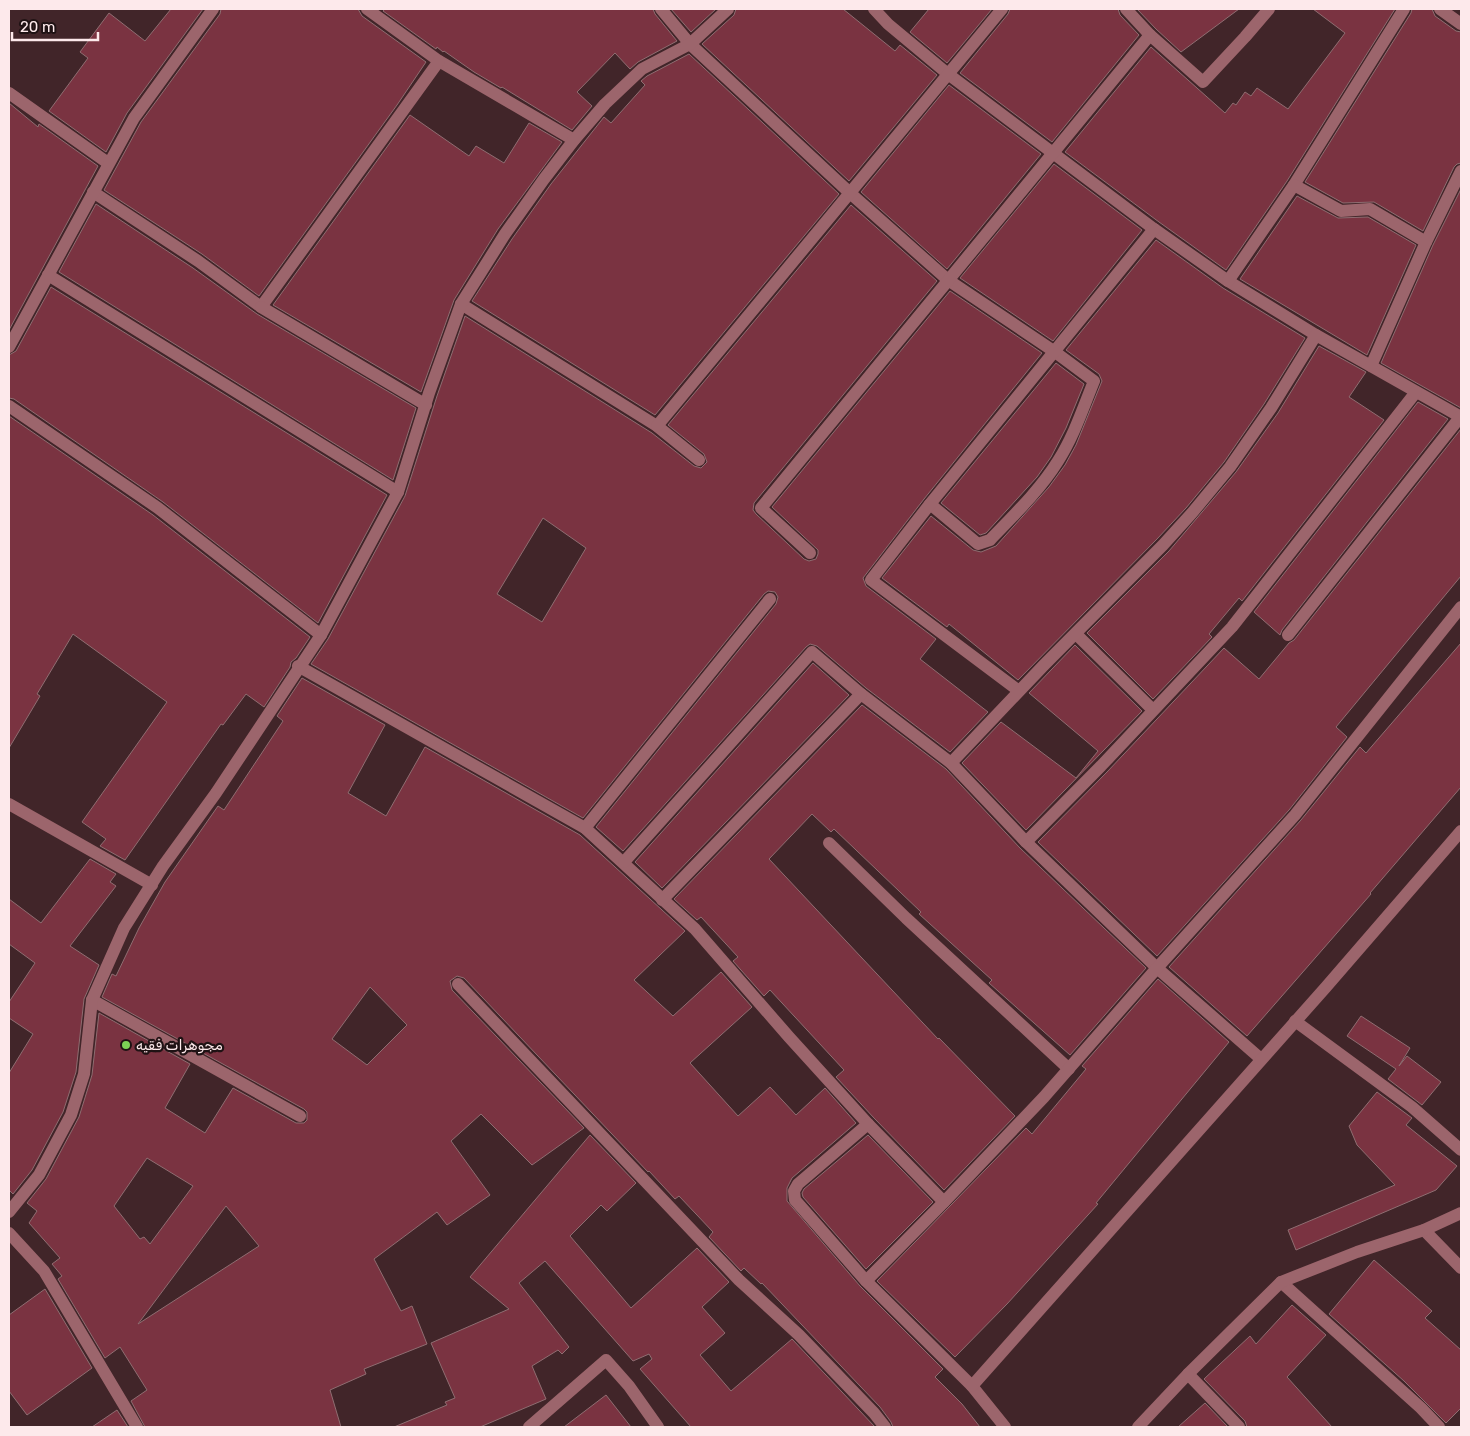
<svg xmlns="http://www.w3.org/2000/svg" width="1470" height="1436" font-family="Rubik,Vazirmatn,sans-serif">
  <rect width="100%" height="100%" fill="#412529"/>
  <!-- building -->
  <g fill="#7a3341" stroke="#8f6d71" fill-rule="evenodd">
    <polygon points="171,9 203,9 127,113 106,152 49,111 88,58 80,52 109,13 145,41"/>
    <polygon points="221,9 358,9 362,16 426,62 397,105 259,296 202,254 104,190 141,122 220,14"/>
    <polygon points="385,9 653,9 655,14 677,41 638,62 630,69 615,53 577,92 592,106 572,130 502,87 501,88 474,72 444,51 443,52 437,47 436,49 383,11"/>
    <polygon points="671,9 716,9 691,32"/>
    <polygon points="736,9 843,9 895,51 900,45 937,75 849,181 702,44 734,15"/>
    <polygon points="929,9 992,9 947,63 910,32"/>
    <polygon points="1010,9 1118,9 1120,15 1139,35 1052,142 960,73 1008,14"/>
    <polygon points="1137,9 1239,9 1181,52 1156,29"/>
    <polygon points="1313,9 1395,9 1287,181 1226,270 1159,222 1065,152 1151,47 1225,113 1233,103 1236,105 1245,92 1251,96 1257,88 1288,109 1345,33"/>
    <polygon points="1412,9 1432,9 1435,16 1456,31 1461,32 1461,163 1457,164 1454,167 1423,231 1374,202 1343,203 1305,182 1411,13"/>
    <polygon points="689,54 839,194 655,415 472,301 512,239 551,184 604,117 611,123 645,85 641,81 647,76"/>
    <polygon points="949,85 1041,154 947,269 861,192"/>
    <polygon points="9,103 38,127 39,124 98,166 9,330"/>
    <polygon points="410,115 469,156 476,146 504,163 529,123 562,142 498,229 454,300 421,392 273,305"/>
    <polygon points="1054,164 1142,230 1053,341 960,278"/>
    <polygon points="1461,189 1461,408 1381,363 1433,245"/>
    <polygon points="1297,196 1338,218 1368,217 1416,245 1367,355 1240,279"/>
    <polygon points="96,204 193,268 257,314 416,408 393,480 59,272"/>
    <path d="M851,205L937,281L754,503L753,510L756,514L804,559L809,561L816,559L818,554V550L772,507L950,291L1042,353L924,499L863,578L866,586L936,639L920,659L988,712L950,752L866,688L817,646L810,644L806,647L623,851L596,827L776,604L778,597L775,592L768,591L764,594L583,818L311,664L328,639L405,496L437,396L465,316L652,433L694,466L701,468L707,462L704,454L668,425ZM543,518L586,548L542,622L497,594Z"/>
    <polygon points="1156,240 1223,288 1305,338 1264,404 1224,462 1186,508 1157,539 1018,680 949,624 947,627 882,578 931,516 973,550 981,552 996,546 1049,487 1065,465 1076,445 1102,381 1099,374 1066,350"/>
    <polygon points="51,287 387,495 318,623 163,502 14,399 9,398 9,355 16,351"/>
    <polygon points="1319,346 1366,372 1349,397 1384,420 1242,601 1239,598 1209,634 1212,637 1153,699 1087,633 1169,551 1236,472 1278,413"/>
    <polygon points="1056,363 1084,384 1066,428 1051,457 1037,477 986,533 980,535 941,503"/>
    <polygon points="1418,402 1448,419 1282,630 1280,635 1254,612"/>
    <polygon points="9,416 153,515 310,637 296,658 291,662 290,667 264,707 246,694 223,725 221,724 125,860 100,846 106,839 82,822 167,702 73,634 37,694 40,696 9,748"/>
    <polygon points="1461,429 1461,576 1336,727 1347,737 1289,810 1157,956 1038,842 1107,772 1224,648 1259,679 1289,643 1294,640"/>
    <polygon points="1461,643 1461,787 1370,893 1371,894 1247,1036 1169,967 1301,820 1360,747 1366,753"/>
    <polygon points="1075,645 1142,711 1026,830 962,763 1001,722 1076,778 1098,751 1029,693"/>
    <polygon points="813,663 849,695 662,888 635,862"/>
    <path d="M302,678L385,725L348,793L386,816L425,747L580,835L685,931L634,980L673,1016L721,972L752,1007L690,1063L738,1116L770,1087L796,1115L825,1088L856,1123L792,1178L787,1188V1201L860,1286L943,1369L935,1377L962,1404L980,1427H893L891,1422L880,1407L762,1283L761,1284L744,1268L741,1271L709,1237L713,1232L679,1196L675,1199L649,1171L648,1172L464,978L457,976L450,981L452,990L584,1128L532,1165L481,1114L451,1141L490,1195L447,1225L437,1212L374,1259L401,1311L412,1306L427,1344L364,1369L366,1374L330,1390L341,1427H145L131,1401L147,1390L120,1347L105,1358L58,1279L62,1276L52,1264L60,1258L29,1223L37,1211L27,1203L46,1179L79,1117L92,1075L99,1013L190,1064L165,1108L205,1133L233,1088L296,1123H304L307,1120V1112L304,1109L102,997L112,974L116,976L139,928L165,882L218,806L224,810L283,721L277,716ZM370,987L407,1025L367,1065L332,1039ZM147,1158L193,1186L150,1244L144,1237L140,1239L114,1206ZM226,1206L259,1246L138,1324Z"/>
    <polygon points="862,705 946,769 1020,848 1146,968 1070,1055 989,983 992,980 919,914 921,912 834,829 831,832 812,814 769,859 938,1039 939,1038 1015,1116 944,1190 874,1118 836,1077 844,1070 770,990 764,996 733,961 738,957 701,917 697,920 674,899"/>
    <polygon points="90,859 116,874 110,882 116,886 70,946 99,965 84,999 76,1072 63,1112 32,1170 13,1194 9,1190 9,1073 33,1034 9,1018 9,1002 35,963 9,944 9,899 41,923"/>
    <polygon points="1158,979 1229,1042 1096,1203 1098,1204 1007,1304 955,1357 877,1281 1026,1128 1032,1134 1086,1069 1082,1066"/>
    <polygon points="1361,1016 1410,1048 1399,1066 1407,1056 1441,1082 1422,1105 1388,1079 1396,1069 1347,1036"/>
    <polygon points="1377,1092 1412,1118 1406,1125 1457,1166 1436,1190 1296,1250 1288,1230 1395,1185 1357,1145 1349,1126"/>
    <polygon points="590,1135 636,1183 607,1211 601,1205 570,1236 631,1308 697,1248 729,1282 702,1307 725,1333 700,1355 731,1391 792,1339 875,1427 691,1427 640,1369 652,1359 649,1354 633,1361 545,1261 519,1283 569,1347 562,1354 558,1350 532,1366 546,1399 480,1427 394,1427 447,1405 445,1402 455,1398 431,1343 509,1309 470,1277"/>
    <polygon points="868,1135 933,1202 866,1269 803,1197 802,1193 804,1189"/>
    <polygon points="1374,1260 1432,1311 1425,1318 1461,1350 1461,1408 1446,1423 1404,1381 1329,1314"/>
    <polygon points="45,1289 92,1368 27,1415 9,1391 9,1315"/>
    <polygon points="1292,1305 1326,1335 1287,1377 1332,1427 1247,1427 1245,1421 1204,1379 1250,1336 1256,1344"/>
    <polygon points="606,1395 631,1427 564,1427"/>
    <polygon points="1205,1403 1228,1427 1178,1427"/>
    <polygon points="117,1410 128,1427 92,1427"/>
  </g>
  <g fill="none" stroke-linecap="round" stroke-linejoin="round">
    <!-- minor -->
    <g stroke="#9c656c" stroke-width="12">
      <polyline points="367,9 439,61 574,140"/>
      <path d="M661,9L690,44L850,193L948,280L1055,352L1094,381C1083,408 1074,436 1058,461C1040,490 1014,515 990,540L978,544L930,504"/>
      <polyline points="874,9 888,24 948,74 1154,229 1228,281 1316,335 1461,417"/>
      <polyline points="1126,9 1150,35 1203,82 1245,37 1269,9"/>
      <polyline points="1440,9 1461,24"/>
      <polyline points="9,93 108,163"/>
      <polyline points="1294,185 1404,9"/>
      <polyline points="93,192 198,261 261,307 439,61"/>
      <polyline points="48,275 398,492"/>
      <polyline points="1228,281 1294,185 1341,211 1370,209 1426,242"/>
      <polyline points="461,304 657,426 699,460"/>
      <polyline points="261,307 426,405"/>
      <polyline points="9,347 134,118 213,9"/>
      <polyline points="1371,366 1426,242 1461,171"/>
      <polyline points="9,406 158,508 321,635"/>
      <polyline points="657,426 1002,9"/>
      <polyline points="810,553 761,508 1150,35"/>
      <polyline points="1076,634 1152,709"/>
      <polyline points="1288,635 1461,416"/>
      <polyline points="298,666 585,828 695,929 789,1037 868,1124 944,1202"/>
      <polyline points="1019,691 871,580 930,504 1154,229"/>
      <polyline points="951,763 1044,665 1163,545 1192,513 1230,467 1271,408 1316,335"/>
      <polyline points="9,804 152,885"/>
      <polyline points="585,828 770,599"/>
      <polyline points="1026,842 1101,766 1232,627 1416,392"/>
      <polyline points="829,843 906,918 1069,1069"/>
      <polyline points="624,862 812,652 861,694 951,763 1026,842 1157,968 1261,1059"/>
      <polyline points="662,900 861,694"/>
      <polyline points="458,984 739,1280 799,1335 874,1413 885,1427"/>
      <polyline points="92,1000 300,1116"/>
      <polyline points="1295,1021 1412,1107 1461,1150"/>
      <polyline points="868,1124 798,1184 794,1191 795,1200 866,1281 972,1386 1005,1427"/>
      <polyline points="9,1212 39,1175 71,1115 84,1074 92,1000 124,928 163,866 216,793 321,635 398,492 429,393 461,304 505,234 544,179 574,140 605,104 642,69 690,44 728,9"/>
      <polyline points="1424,1230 1461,1268"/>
      <polyline points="9,1233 44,1271 137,1427"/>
      <polyline points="866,1281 944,1202 1044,1097 1157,968 1295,815 1461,607"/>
      <polyline points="1281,1282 1421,1408 1439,1427"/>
      <polyline points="1188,1374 1239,1427"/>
      <polyline points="972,1386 1326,987 1461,831"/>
      <polyline points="529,1427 606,1360 629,1386 658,1427"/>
      <polyline points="1138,1427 1188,1374 1281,1282 1357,1252 1424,1230 1461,1213"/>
    </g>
  </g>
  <!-- markers -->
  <circle fill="#7cd155" stroke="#1f1214" stroke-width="2" cx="126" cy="1045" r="5"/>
  <g text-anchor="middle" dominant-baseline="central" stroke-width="4.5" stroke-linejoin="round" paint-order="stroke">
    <!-- poi labels -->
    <g font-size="14" fill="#fde9eb" stroke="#1f1214" text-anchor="start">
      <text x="136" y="1045">مجوهرات فقيه</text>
    </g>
  </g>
  <!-- border -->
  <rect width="1470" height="1436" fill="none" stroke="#fde9eb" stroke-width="20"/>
  <!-- scale -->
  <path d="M12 32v8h86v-8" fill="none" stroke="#fde9eb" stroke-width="2.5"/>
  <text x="20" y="32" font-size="15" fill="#fde9eb" stroke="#1f1214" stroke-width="4" paint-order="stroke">20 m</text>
</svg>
